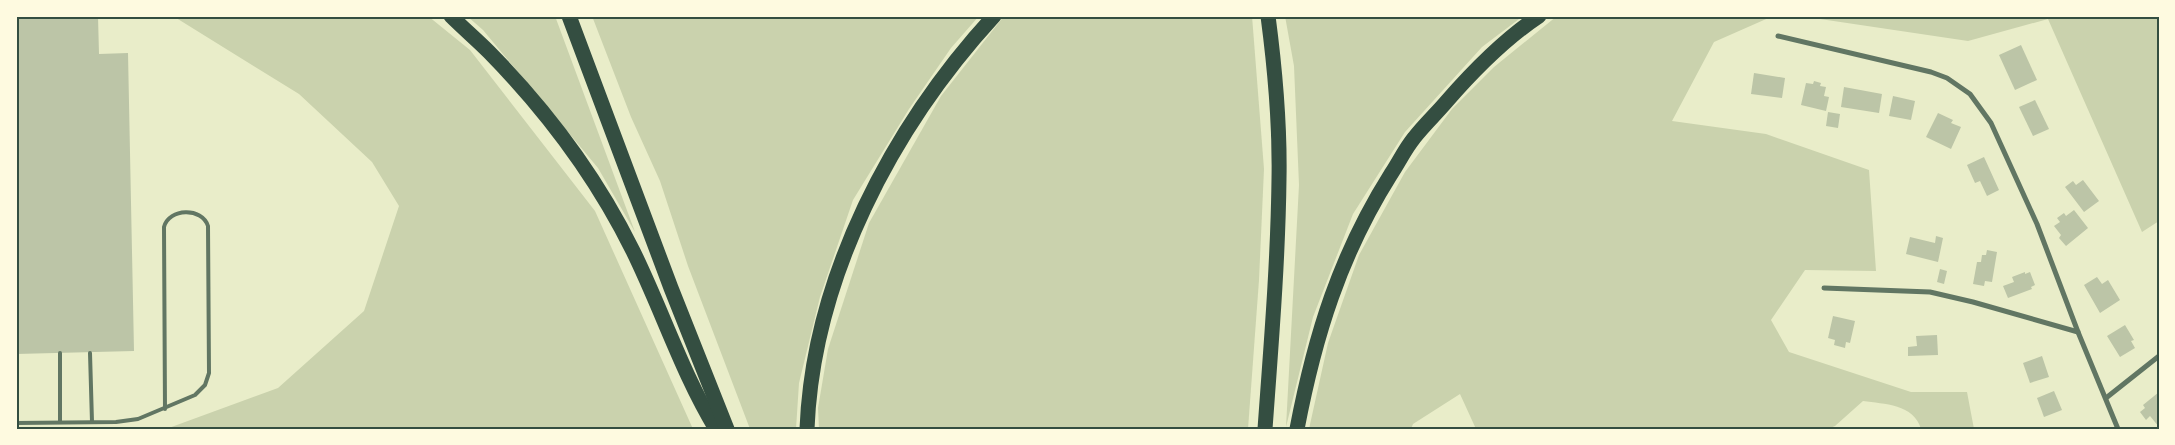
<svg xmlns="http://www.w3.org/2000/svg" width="2175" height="445" font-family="'IBM Plex Sans',sans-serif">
  <rect width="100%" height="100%" fill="#e9edc9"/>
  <!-- green -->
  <g fill="#cad2ad">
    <polygon points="173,16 428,16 470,50 595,211 693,429 166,429 278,388 364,311 399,206 372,162 299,94"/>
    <polygon points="467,16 555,16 635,232 598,168 483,30"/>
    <polygon points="592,16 979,16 951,48 909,109 853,200 820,297 799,383 796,429 750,429 688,266 660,181 631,117"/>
    <polygon points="1004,16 1252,16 1264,169 1259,280 1248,429 819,429 818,408 828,349 869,223 941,96"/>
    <polygon points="1285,16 1523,16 1482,47 1405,132 1353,214 1313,317 1286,427 1299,185 1294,66"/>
    <path d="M1557,16H1773L1714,42L1672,121L1766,134L1869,170L1876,271L1805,270L1771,320L1789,352L1911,392H1967L1974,429H1921C1914,404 1884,404 1863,401L1835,426L1828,429H1476L1460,394L1413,424L1411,429H1309L1328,343L1359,255L1405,172L1452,109L1494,67Z"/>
    <polygon points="1800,16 2159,16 2159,221 2142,232 2048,19 1968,41"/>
  </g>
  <!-- building -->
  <g fill="#bcc5a7">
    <polygon points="16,16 98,16 99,54 128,53 134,351 16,354"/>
    <polygon points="2021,45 2037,80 2015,90 1999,55"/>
    <polygon points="1754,73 1785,78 1782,98 1751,94"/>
    <polygon points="1814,81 1821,83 1820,86 1826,87 1824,96 1829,97 1826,111 1801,105 1806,83 1813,84"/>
    <polygon points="1844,87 1882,94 1879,113 1841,107"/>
    <polygon points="1893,96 1915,101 1911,120 1889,116"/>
    <polygon points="2035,100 2049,129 2033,136 2019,107"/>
    <polygon points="1828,112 1840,114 1838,128 1826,126"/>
    <polygon points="1938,113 1953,120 1951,123 1961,127 1951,149 1926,137"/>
    <polygon points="1984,157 1999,190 1987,196 1980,181 1975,183 1967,165"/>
    <polygon points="2083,180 2099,201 2084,212 2065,187 2073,181 2076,185"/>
    <polygon points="2074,210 2088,228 2066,246 2059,238 2061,235 2054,226 2060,222 2057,218 2064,213 2066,216"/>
    <polygon points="1936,236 1943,238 1938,262 1906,254 1910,237 1935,243"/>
    <polygon points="1987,250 1997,252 1992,282 1985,281 1984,286 1973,284 1977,262 1981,262 1982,255 1986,255"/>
    <polygon points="1940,269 1947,271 1944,284 1937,282"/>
    <polygon points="2025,272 2025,274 2030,272 2035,285 2031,287 2032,289 2008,298 2003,286 2014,282 2012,277"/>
    <polygon points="2097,277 2102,284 2108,280 2120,300 2100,313 2084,285"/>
    <polygon points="1833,316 1855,321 1850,343 1846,342 1845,348 1834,345 1835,340 1828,338"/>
    <polygon points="2125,325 2134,340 2131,341 2135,348 2120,357 2107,336"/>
    <polygon points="1937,335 1938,355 1908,356 1908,347 1917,346 1916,336"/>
    <polygon points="2042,356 2049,377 2030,383 2023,363"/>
    <polygon points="2054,391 2062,410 2044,417 2037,398"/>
    <polygon points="2159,392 2159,427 2150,416 2146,420 2140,412 2145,408 2143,405"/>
  </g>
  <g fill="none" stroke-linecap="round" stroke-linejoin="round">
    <!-- service -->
    <g stroke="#617663" stroke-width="4">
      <polyline points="90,353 92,422"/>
      <polyline points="60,422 60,353"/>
      <path d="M16,423L116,422L138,419L195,395L205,385L209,373L208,226C202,207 169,208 164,227L165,409"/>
    </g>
    <!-- minor -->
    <g stroke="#617663" stroke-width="5">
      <polyline points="1778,36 1931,72 1947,78 1970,94 1991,123 2037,224 2078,332 2118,429"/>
      <polyline points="1824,288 1930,292 1973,302 2078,332"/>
      <polyline points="2106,398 2159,356"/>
    </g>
    <!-- motorway -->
    <g stroke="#344e41" stroke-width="15">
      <path d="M451,16C463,28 477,40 489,52C546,110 597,178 633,251C662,310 682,373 716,429"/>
      <polyline points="569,16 671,288 727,429"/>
      <path d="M807,429C813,277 893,126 994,16"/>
      <path d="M1265,429C1271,346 1278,262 1279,179C1280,125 1275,69 1268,16"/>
      <path d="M1297,429C1315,335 1340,255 1391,174C1399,162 1405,149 1414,138C1424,125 1436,114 1447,101C1474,70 1503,40 1539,16"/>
    </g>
  </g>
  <!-- border -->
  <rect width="2175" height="445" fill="none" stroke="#fefae0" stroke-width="35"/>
  <rect x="18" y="18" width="2140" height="410" fill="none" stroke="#344e41" stroke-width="2"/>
</svg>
